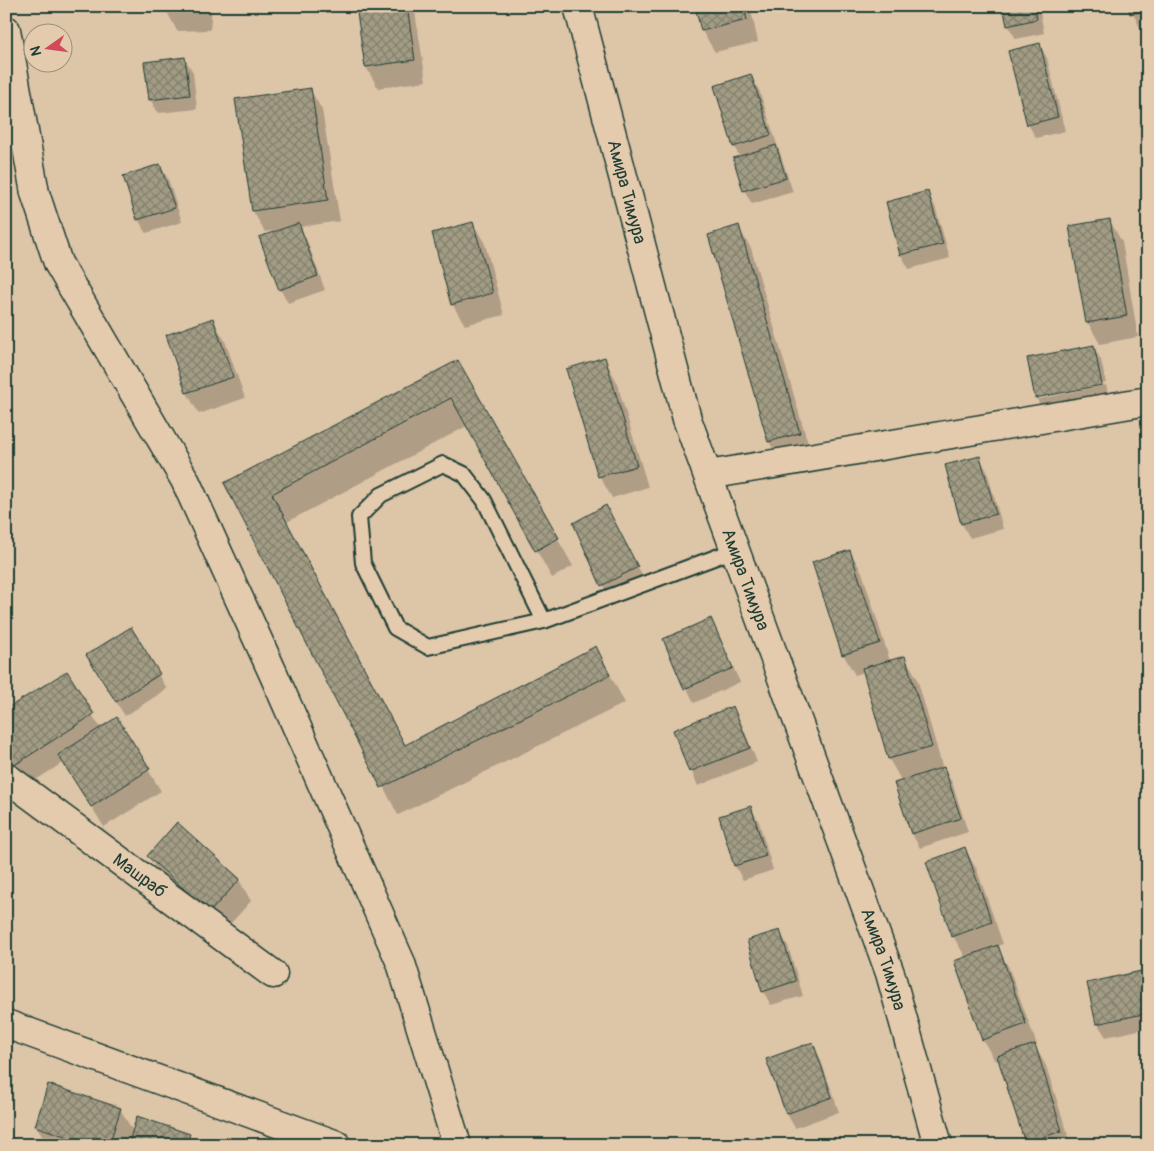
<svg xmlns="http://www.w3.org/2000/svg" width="1154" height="1151" font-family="Pangolin,sans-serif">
  <defs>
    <pattern id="building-cross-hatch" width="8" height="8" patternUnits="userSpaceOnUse" patternTransform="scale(1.25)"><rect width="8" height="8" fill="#a29c84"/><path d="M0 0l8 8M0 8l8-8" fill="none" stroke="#83806d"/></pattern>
  </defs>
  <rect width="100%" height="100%" fill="#ddc5a8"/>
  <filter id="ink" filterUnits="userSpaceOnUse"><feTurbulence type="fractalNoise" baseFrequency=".02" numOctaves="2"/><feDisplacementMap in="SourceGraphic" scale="10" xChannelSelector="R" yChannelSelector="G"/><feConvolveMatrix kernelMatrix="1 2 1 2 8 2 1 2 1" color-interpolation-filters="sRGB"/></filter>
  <g filter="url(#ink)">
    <!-- shadow -->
    <g fill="#0003">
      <polygon points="164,6 212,6 210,30 177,31"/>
      <polygon points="357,6 412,6 415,12 426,81 378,88 366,67"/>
      <polygon points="697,6 750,6 758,42 715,52 702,31"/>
      <polygon points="1004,6 1039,6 1044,33 1016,39 1008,25"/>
      <polygon points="1130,6 1148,6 1148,26 1140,28"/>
      <polygon points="1039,44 1047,58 1065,131 1036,138 1028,124"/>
      <polygon points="184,58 193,72 197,109 158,113 150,99"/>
      <polygon points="751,76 759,90 793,192 752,204 744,190 740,157 734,147"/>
      <polygon points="310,89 322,110 340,221 300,227 306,238 325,290 288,303 280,289 279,230 265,232 253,211 236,100"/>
      <polygon points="160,165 168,179 182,222 146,233 138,219"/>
      <polygon points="927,192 935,206 950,258 909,269 901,255 887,203"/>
      <polygon points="1110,221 1122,242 1138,337 1100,344 1088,323"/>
      <polygon points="473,223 485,244 504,315 465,325 452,304"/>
      <polygon points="738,227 751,248 811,454 782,463 769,442 709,235"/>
      <polygon points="213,320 225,341 245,398 199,414 187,393"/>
      <polygon points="1093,346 1101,360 1106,383 1039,396 1039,399 1106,385 1109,399 1044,412 1036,398 1029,359"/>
      <polygon points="604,359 616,380 648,487 612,498 600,477 568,370"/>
      <polygon points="473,389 573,566 552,578 467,426 287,522 406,746 596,648 625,703 398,815 226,483"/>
      <polygon points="979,457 987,471 1003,529 970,538 962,524"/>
      <polygon points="614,521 645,581 610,600 574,524"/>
      <polygon points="850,551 862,572 890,661 905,657 917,678 943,769 952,782 968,832 920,848 912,834 902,782 889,759 864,672 855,675 843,654"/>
      <polygon points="710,619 740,682 694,703 664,640"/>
      <polygon points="130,629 167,689 125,716 96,670"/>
      <polygon points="66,672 101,729 117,719 161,791 104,827 64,762 23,788 6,762"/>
      <polygon points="733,708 741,722 757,762 698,786 674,731"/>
      <polygon points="751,808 759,822 773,870 743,880 735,866"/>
      <polygon points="965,849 977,870 1003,944 997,946 1009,968 1037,1045 1035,1046 1046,1066 1071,1145 1027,1145 999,1059 995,1061 983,1040 966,958 953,936"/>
      <polygon points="149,856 239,880 251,901 222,933 161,878"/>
      <polygon points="780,932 788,946 803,996 771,1005 763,991"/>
      <polygon points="1140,972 1148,986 1148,1028 1106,1037 1097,1023"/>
      <polygon points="812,1044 820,1058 839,1112 795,1128 787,1114 767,1060"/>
      <polygon points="6,1063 14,1077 6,1102"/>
      <polygon points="120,1109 133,1131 189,1135 195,1145 47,1145 36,1126"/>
    </g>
    <!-- building -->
    <g fill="url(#building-cross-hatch)" stroke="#1f3d34">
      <polygon points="163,6 199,6 198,9 163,10"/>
      <polygon points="356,6 407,6 415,60 365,67"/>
      <polygon points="695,6 744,6 747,20 701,31"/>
      <polygon points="1003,6 1035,6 1037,19 1007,26"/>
      <polygon points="1128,6 1148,6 1148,10 1130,14"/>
      <polygon points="1040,43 1058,117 1027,125 1008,51"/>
      <polygon points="185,57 190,95 149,100 144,62"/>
      <polygon points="751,74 771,135 733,147 714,86"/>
      <polygon points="311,88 328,200 252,211 235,99"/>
      <polygon points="776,145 786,178 743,191 733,158"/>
      <polygon points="160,164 175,208 137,220 123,176"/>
      <polygon points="928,191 943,244 900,255 886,202"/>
      <polygon points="1110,219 1127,316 1086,323 1069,226"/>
      <polygon points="473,222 493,293 451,305 432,233"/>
      <polygon points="299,223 318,276 279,290 259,237"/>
      <polygon points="739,225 800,433 768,442 708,235"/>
      <polygon points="213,318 233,377 186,393 166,335"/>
      <polygon points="1094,345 1102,385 1035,398 1027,358"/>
      <polygon points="605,357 637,466 598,477 566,369"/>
      <polygon points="458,360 559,538 535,551 451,398 272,494 405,745 596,646 610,675 381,788 224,483"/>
      <polygon points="980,456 996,514 961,524 945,465"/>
      <polygon points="606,505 638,567 601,586 573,523"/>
      <polygon points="850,550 880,643 842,655 812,562"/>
      <polygon points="711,618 733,668 684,689 663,639"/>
      <polygon points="131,627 160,674 116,702 86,655"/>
      <polygon points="905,656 932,747 888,759 862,668"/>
      <polygon points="67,671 94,714 10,768 6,762 6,709"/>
      <polygon points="733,706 750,748 689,772 673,730"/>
      <polygon points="117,717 150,769 91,807 58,755"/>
      <polygon points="944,767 961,818 911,834 894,783"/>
      <polygon points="751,806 766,856 734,866 719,816"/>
      <polygon points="177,822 240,879 210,912 147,856"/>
      <polygon points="965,847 992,922 952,937 926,862"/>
      <polygon points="780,930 796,981 762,992 747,940"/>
      <polygon points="998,945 1026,1024 982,1040 954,961"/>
      <polygon points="1141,971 1148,1013 1096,1024 1087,983"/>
      <polygon points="813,1042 832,1097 786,1114 766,1059"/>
      <polygon points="1035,1044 1062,1131 1025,1143 997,1056"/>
      <polygon points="48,1084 121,1108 109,1145 91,1145 35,1126"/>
      <polygon points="137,1116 190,1134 186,1145 128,1145"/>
      <polygon points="563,1139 563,1145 527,1145"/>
    </g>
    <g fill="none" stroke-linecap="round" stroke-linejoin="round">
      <defs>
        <polyline id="service" points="544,621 484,500 464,474 443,464 381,495 359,517 363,563 395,628 428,647 544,621 735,550"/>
        <g id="minor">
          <polyline points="6,30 35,193 58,263 185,480 273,673 401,963 457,1145"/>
          <polyline points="708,475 1148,401"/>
          <path id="s1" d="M6,777L273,974"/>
          <polyline points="6,1024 337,1145"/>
        </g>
        <g id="tertiary">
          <path id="s2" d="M578,6L687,419L890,973L938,1145"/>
        </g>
      </defs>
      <!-- service casing -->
      <use href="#service" stroke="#1f3d34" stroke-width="18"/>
      <!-- minor casing -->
      <use href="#minor" stroke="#1f3d34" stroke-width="31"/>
      <!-- tertiary casing -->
      <use href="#tertiary" stroke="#1f3d34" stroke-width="31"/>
      <!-- service -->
      <use href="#service" stroke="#e5cbad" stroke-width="14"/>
      <!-- minor -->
      <use href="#minor" stroke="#e5cbad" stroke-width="28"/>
      <!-- tertiary -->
      <use href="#tertiary" stroke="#e5cbad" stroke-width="28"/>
    </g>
  </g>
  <g text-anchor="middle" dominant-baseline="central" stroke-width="4.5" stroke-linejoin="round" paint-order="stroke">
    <!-- street labels -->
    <g font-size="18" fill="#1f3d34" stroke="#e5cbad">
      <text stroke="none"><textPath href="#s2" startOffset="192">Амира Тимура</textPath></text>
      <text stroke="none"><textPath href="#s2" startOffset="598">Амира Тимура</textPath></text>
      <text stroke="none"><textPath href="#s1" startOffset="166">Машраб</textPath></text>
      <text stroke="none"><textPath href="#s2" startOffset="1002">Амира Тимура</textPath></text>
    </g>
  </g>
  <!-- margin -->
  <rect width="1154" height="1151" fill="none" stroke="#e5cbad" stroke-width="25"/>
  <rect x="12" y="12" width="1129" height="1126" fill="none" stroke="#1f3d34" stroke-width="2" filter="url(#ink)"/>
  <!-- north arrow -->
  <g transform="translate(48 48) rotate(256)"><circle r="24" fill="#e5cbad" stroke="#96927d"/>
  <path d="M0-4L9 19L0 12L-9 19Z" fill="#d1495b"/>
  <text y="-8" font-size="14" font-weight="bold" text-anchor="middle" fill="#1f3d34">N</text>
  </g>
</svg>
